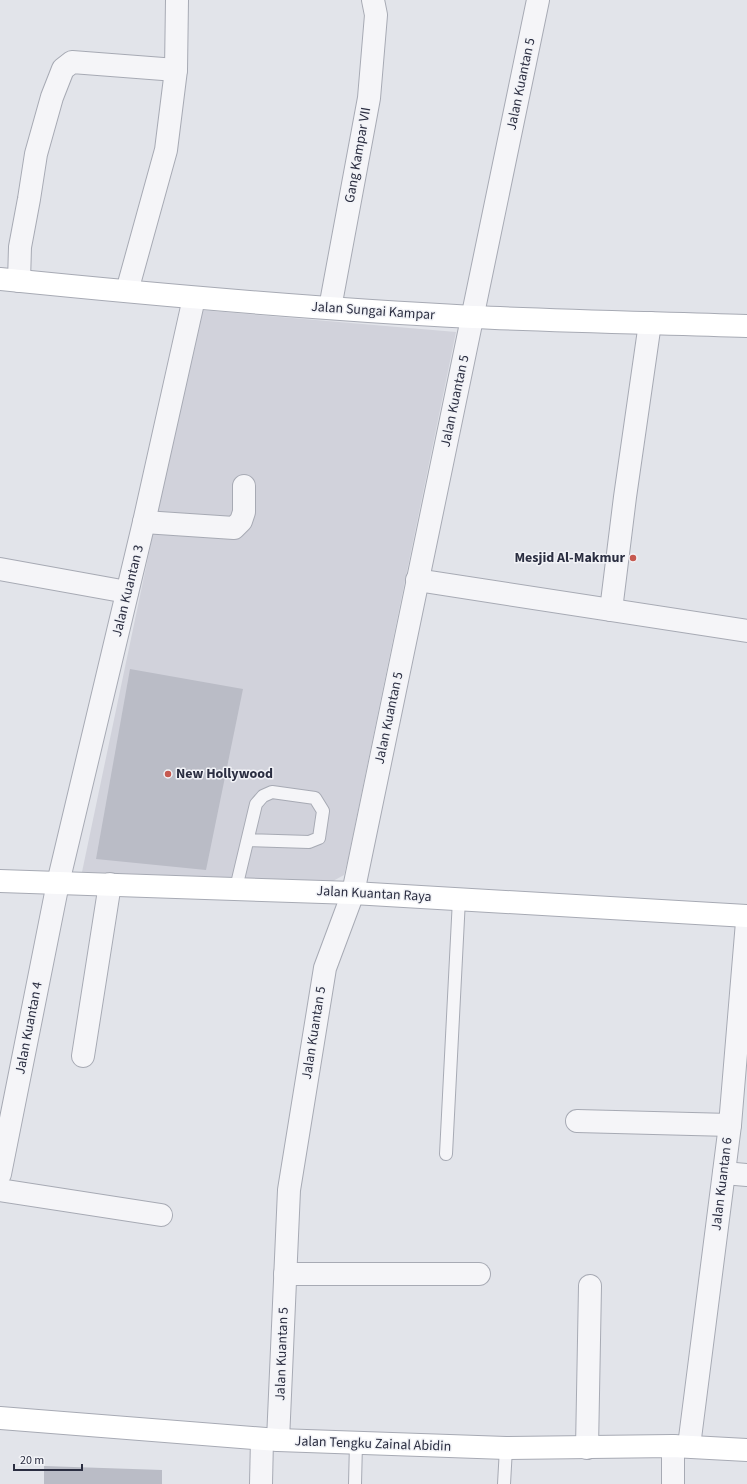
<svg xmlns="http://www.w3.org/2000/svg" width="747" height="1484" font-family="'Source Sans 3',sans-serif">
  <rect width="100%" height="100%" fill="#e2e4ea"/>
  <!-- built -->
  <polygon fill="#d1d2db" points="200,310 456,332 348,859 344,875 333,881 82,872"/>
  <!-- building -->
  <g fill="#babcc6">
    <polygon points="130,669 243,689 206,870 96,859"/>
    <polygon points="44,1466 162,1470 162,1484 44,1484"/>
  </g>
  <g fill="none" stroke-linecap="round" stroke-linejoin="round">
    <defs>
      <g id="lane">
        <polyline points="236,888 256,804 263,796 272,792 315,798 323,811 319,838 309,842 248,840"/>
        <polyline points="446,1154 459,899"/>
        <polyline points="355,1484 356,1443"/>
        <polyline points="504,1484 506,1448"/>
      </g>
      <g id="street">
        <polyline points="19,281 20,247 29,199 36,154 52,97 63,69 72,62 176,70"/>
        <polyline points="127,291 166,150 176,70 177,0"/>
        <polyline points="330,308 369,98 376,15 373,0"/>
        <polyline points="144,522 234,528 241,521 244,512 244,486"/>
        <polyline points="0,569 127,592"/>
        <polyline points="417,580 747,631"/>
        <polyline points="611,610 625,497 650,323"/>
        <polyline points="83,1056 110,884"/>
        <polyline points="577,1121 730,1125"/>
        <polyline points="724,1173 747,1175"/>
        <polyline points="0,1174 58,883 144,522 194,298"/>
        <polyline points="0,1190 161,1215"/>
        <polyline points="285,1274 479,1274"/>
        <polyline points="278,1440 289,1190 325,968 353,893 538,0"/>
        <polyline points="689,1446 730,1125 747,922"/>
        <polyline points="587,1448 590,1286"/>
        <polyline points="261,1484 262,1439"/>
        <polyline points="673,1484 673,1446"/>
      </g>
      <g id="secondary">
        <path d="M0,279C157,295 315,309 473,317C564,321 656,323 747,326"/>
        <polyline points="0,881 353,893 747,916"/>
        <polyline points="0,1418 278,1440 506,1448 673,1446 747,1450"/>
      </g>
    </defs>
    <!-- lane casing -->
    <use href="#lane" stroke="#a7aab4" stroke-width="14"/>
    <!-- street casing -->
    <use href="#street" stroke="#a7aab4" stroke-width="24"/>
    <!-- secondary casing -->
    <use href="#secondary" stroke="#a7aab4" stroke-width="24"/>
    <!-- lane -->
    <use href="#lane" stroke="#f5f5f8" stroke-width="12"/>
    <!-- street -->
    <use href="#street" stroke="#f5f5f8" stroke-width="22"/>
    <!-- secondary -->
    <use href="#secondary" stroke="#fff" stroke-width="22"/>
  </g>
  <!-- markers -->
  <g fill="#c65950" stroke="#f2f3f7" stroke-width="1.5">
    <circle cx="633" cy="558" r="4"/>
    <circle cx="168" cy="774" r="4"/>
  </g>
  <g text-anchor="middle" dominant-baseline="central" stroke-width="3" stroke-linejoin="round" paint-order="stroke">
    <!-- street labels -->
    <g font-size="14" fill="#2b2e41" stroke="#f2f3f7">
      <text transform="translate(521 84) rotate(-78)">Jalan Kuantan 5</text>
      <text transform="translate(358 155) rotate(-80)">Gang Kampar VII</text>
      <text transform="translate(373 311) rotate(4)">Jalan Sungai Kampar</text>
      <text transform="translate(455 401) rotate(-78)">Jalan Kuantan 5</text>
      <text transform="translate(128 591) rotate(-76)">Jalan Kuantan 3</text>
      <text transform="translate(389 718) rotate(-78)">Jalan Kuantan 5</text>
      <text transform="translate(374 894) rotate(3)">Jalan Kuantan Raya</text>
      <text transform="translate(29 1028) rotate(-79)">Jalan Kuantan 4</text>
      <text transform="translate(314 1033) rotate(-81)">Jalan Kuantan 5</text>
      <text transform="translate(722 1184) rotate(-83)">Jalan Kuantan 6</text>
      <text transform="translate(282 1354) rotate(-88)">Jalan Kuantan 5</text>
      <text transform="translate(373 1444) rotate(2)">Jalan Tengku Zainal Abidin</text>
    </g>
    <!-- poi labels -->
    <g font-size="14" font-weight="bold" fill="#2b2e41" stroke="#f2f3f7" text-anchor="end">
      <text x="625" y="558">Mesjid Al-Makmur</text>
      <text x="176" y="774" text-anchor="start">New Hollywood</text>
    </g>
  </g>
  <!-- scale -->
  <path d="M14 1464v6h68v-6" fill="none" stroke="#2b2e41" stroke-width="2"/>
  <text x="20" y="1464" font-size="12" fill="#2b2e41" stroke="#f2f3f7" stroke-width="3" paint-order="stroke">20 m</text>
</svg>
